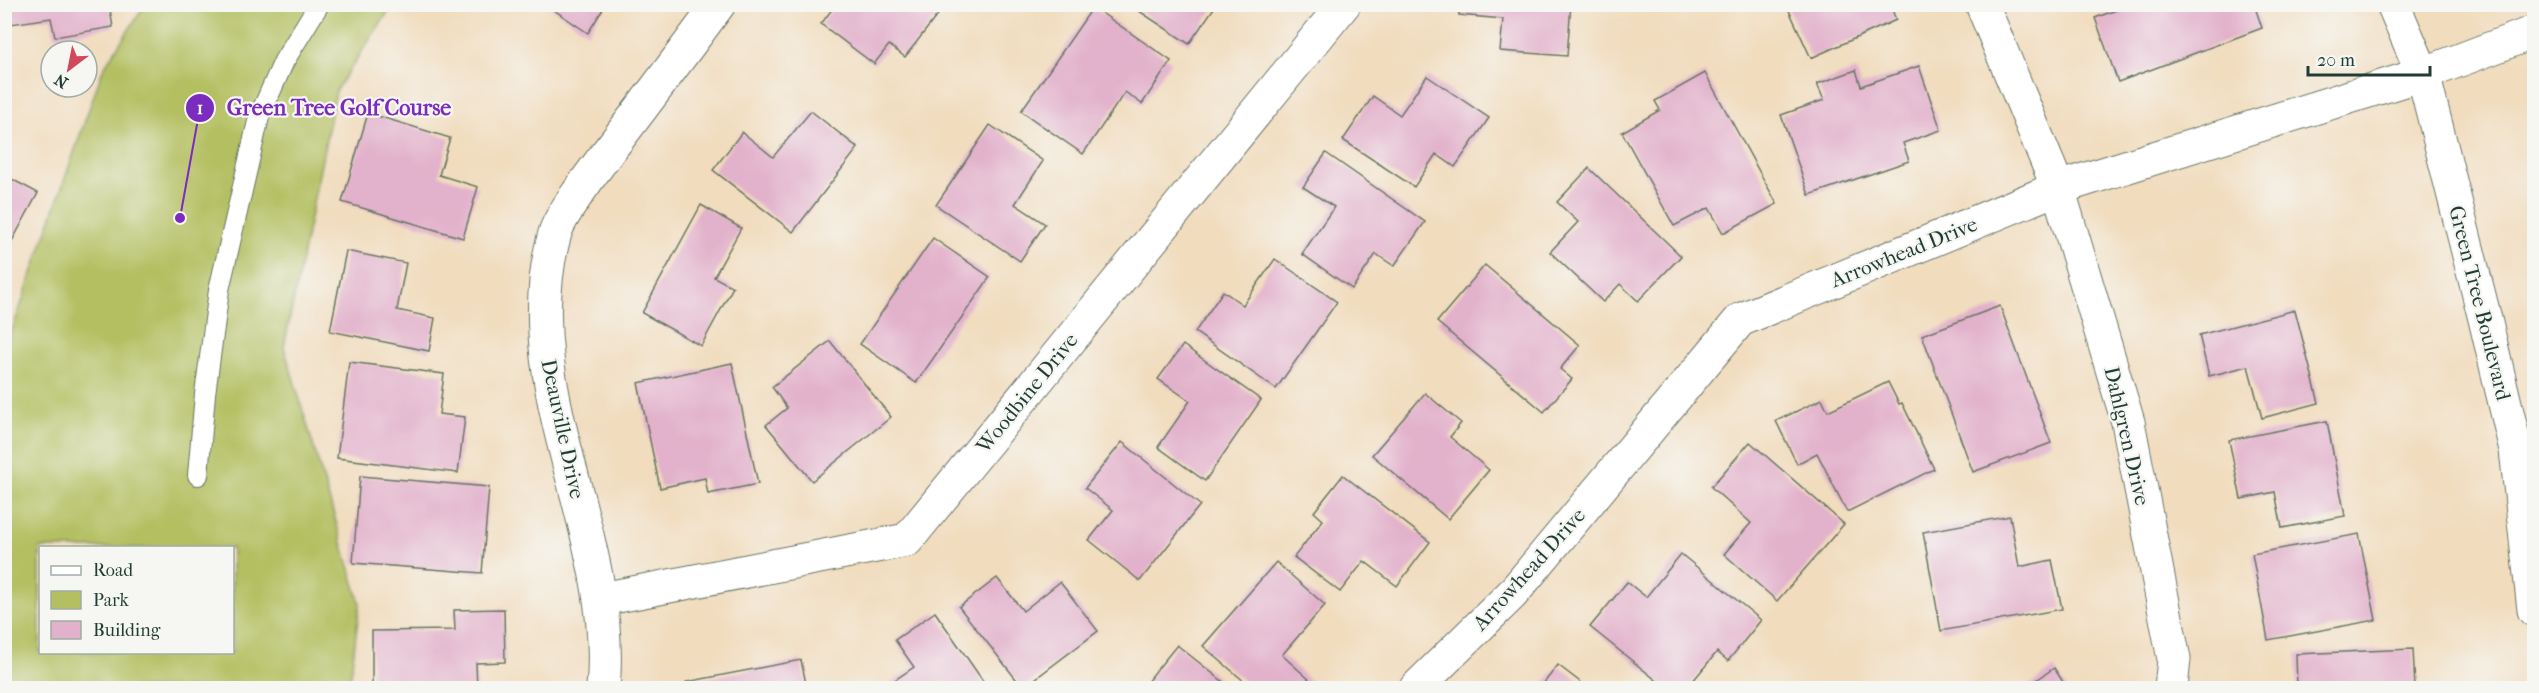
<svg xmlns="http://www.w3.org/2000/svg" width="2539" height="693" font-family="'IM FELL French Canon',serif">
  <rect width="100%" height="100%" fill="#f6f6f2"/>
  <filter id="ink" filterUnits="userSpaceOnUse"><feTurbulence type="fractalNoise" baseFrequency=".0167" numOctaves="2"/><feDisplacementMap in="SourceGraphic" scale="12" xChannelSelector="R" yChannelSelector="G"/><feConvolveMatrix kernelMatrix="1 2 1 2 8 2 1 2 1" color-interpolation-filters="sRGB"/></filter>
  <filter id="wash" filterUnits="userSpaceOnUse"><feTurbulence type="fractalNoise" baseFrequency=".008" numOctaves="4" result="noise"/><feDisplacementMap in="SourceGraphic" scale="24" xChannelSelector="R" yChannelSelector="G"/><feGaussianBlur stdDeviation="1.35" result="paint"/><feColorMatrix in="noise" values="0 0 0 0 0 0 0 0 0 0 0 0 0 0 0 0 0 1.4 0 .05"/><feComposite in="paint" operator="in"/></filter>
  <g filter="url(#wash)">
    <rect width="100%" height="100%" fill="#f1dcbd"/>
    <!-- green -->
    <path fill="#b3bf61" stroke="#697e4a" stroke-width="1.5" fill-rule="evenodd" d="M145,5H393L336,90L284,347L360,603L349,688H5V351L103,69ZM40,548H232V652H40Z"/>
    <g id="blocks">
      <!-- building -->
      <g fill="#e2b1cb">
        <polygon points="4,4 109,4 113,27 55,37 51,18 4,25"/>
        <polygon points="545,4 606,4 588,33"/>
        <polygon points="836,4 946,4 905,57 889,45 874,64 821,24"/>
        <polygon points="1460,4 1571,4 1567,56 1500,51 1503,19 1459,15"/>
        <polygon points="1791,4 1890,4 1896,20 1811,58 1787,6"/>
        <polygon points="2132,4 2254,4 2262,28 2118,82 2095,18"/>
        <polygon points="1130,5 1216,5 1189,44"/>
        <polygon points="1093,7 1171,61 1142,104 1125,92 1083,154 1021,111"/>
        <polygon points="1919,66 1941,130 1903,143 1909,161 1809,195 1781,115 1824,100 1817,84 1856,70 1861,86"/>
        <polygon points="1705,73 1777,204 1723,233 1709,208 1674,226 1622,132 1660,110 1655,101"/>
        <polygon points="1427,76 1489,118 1455,167 1436,154 1414,187 1343,140 1373,96 1400,115"/>
        <polygon points="811,111 858,148 793,232 713,170 742,132 773,157"/>
        <polygon points="368,113 450,138 439,175 478,187 463,238 342,202"/>
        <polygon points="990,125 1043,161 1015,204 1045,224 1020,261 936,205"/>
        <polygon points="1326,153 1425,222 1394,266 1376,254 1352,289 1302,254 1334,207 1303,187"/>
        <polygon points="1589,168 1681,256 1638,301 1620,284 1603,302 1550,252 1578,222 1557,202"/>
        <polygon points="4,175 38,193 4,256"/>
        <polygon points="701,205 741,228 714,277 733,287 701,346 642,313"/>
        <polygon points="933,238 990,277 916,383 860,344"/>
        <polygon points="346,251 406,263 397,310 435,318 429,351 330,331"/>
        <polygon points="1275,259 1337,302 1276,389 1195,332 1223,291 1243,305"/>
        <polygon points="1485,265 1580,345 1560,369 1572,379 1544,412 1437,322"/>
        <polygon points="2000,306 2051,443 1973,472 1922,335"/>
        <polygon points="2295,310 2319,403 2262,418 2248,366 2209,376 2199,335"/>
        <polygon points="830,341 891,417 812,481 766,425 787,408 772,387"/>
        <polygon points="1183,345 1261,400 1205,481 1158,447 1190,401 1158,379"/>
        <polygon points="349,362 444,374 439,414 465,417 458,473 337,458"/>
        <polygon points="732,363 758,484 708,494 705,478 660,488 638,383"/>
        <polygon points="1888,382 1899,404 1902,403 1934,469 1847,512 1817,453 1797,464 1776,421 1822,399 1828,411"/>
        <polygon points="1425,393 1461,423 1450,437 1489,470 1448,519 1372,455"/>
        <polygon points="2327,421 2345,516 2282,528 2275,492 2241,499 2229,440"/>
        <polygon points="1122,442 1200,505 1140,581 1089,540 1113,510 1085,488"/>
        <polygon points="1750,442 1844,524 1777,601 1724,554 1751,523 1711,487"/>
        <polygon points="1343,475 1430,542 1397,586 1364,561 1340,592 1294,557 1323,520 1314,512"/>
        <polygon points="360,476 489,487 482,573 353,563"/>
        <polygon points="2010,516 2019,567 2052,560 2062,609 1941,631 1923,532"/>
        <polygon points="2359,534 2376,620 2268,640 2252,554"/>
        <polygon points="1681,554 1761,620 1728,661 1717,652 1687,688 1666,688 1590,627 1627,582 1646,597"/>
        <polygon points="1276,562 1325,605 1282,655 1312,682 1306,688 1252,688 1203,646"/>
        <polygon points="997,578 1023,611 1060,582 1098,631 1023,688 959,607"/>
        <polygon points="504,609 505,662 476,663 477,688 372,688 372,631 455,630 454,610"/>
        <polygon points="935,612 988,688 883,688 914,667 895,640"/>
        <polygon points="1177,645 1231,688 1142,688"/>
        <polygon points="2413,649 2415,688 2297,688 2296,654"/>
        <polygon points="801,660 807,688 687,688 686,682"/>
        <polygon points="1558,665 1588,688 1540,688"/>
        <polygon points="2054,668 2067,688 2025,688"/>
      </g>
    </g>
  </g>
  <g filter="url(#ink)">
    <use href="#blocks" fill-opacity="0" stroke="#687564" stroke-width="1.5"/>
    <g fill="none" stroke-linecap="round" stroke-linejoin="round">
      <defs>
        <polyline id="lane" points="198,475 205,394 219,290 259,117 284,61 319,4"/>
        <g id="street">
          <polyline points="1982,4 2058,188 2128,422 2174,659 2171,688"/>
          <polyline points="602,599 907,540 1344,4"/>
          <path d="M603,688C618,534 511,388 555,233C561,213 594,171 607,153C645,104 682,54 719,4"/>
          <polyline points="1416,688 1512,594 1740,320 2058,188 2423,74"/>
        </g>
        <polyline id="secondary" points="2423,74 2534,32"/>
        <polyline id="primary" points="2393,4 2423,74 2485,319 2516,450 2534,610"/>
      </defs>
      <!-- lane casing -->
      <use href="#lane" stroke="#687564" stroke-width="22"/>
      <!-- street casing -->
      <use href="#street" stroke="#687564" stroke-width="35"/>
      <!-- secondary casing -->
      <use href="#secondary" stroke="#687564" stroke-width="35"/>
      <!-- primary casing -->
      <use href="#primary" stroke="#687564" stroke-width="35"/>
      <!-- lane -->
      <use href="#lane" stroke="#fff" stroke-width="20"/>
      <!-- street -->
      <use href="#street" stroke="#fff" stroke-width="33"/>
      <!-- secondary -->
      <use href="#secondary" stroke="#fff" stroke-width="33"/>
      <!-- primary -->
      <use href="#primary" stroke="#fff" stroke-width="33"/>
    </g>
  </g>
  <g text-anchor="middle" dominant-baseline="central" stroke-width="4.5" stroke-linejoin="round" paint-order="stroke">
    <!-- street labels -->
    <g font-size="21" fill="#1f3d34" stroke="#f6f6f2">
      <text transform="translate(1904 252) rotate(-22)">Arrowhead Drive</text>
      <text transform="translate(2480 303) rotate(76)">Green Tree Boulevard</text>
      <text transform="translate(1027 393) rotate(-51)">Woodbine Drive</text>
      <text transform="translate(563 429) rotate(78)">Deauville Drive</text>
      <text transform="translate(2127 436) rotate(77)">Dahlgren Drive</text>
      <text transform="translate(1529 569) rotate(-48)">Arrowhead Drive</text>
    </g>
  </g>
  <!-- callouts -->
  <path fill="none" stroke="#7b2cbf" stroke-width="2" d="M180 218L200 108"/>
  <g fill="#7b2cbf" stroke="#f6f6f2" stroke-width="2">
    <circle cx="180" cy="218" r="6"/>
    <circle cx="200" cy="108" r="15"/>
  </g>
  <g font-size="18" text-anchor="middle" font-weight="bold" fill="#fff">
    <text x="200" y="114">1</text>
  </g>
  <g font-size="22" text-anchor="middle" font-weight="bold" fill="#7b2cbf" stroke="#f6f6f2" stroke-width="4.5" stroke-linejoin="round" paint-order="stroke">
    <text x="339" y="115">Green Tree Golf Course</text>
  </g>
  <!-- margin -->
  <rect width="2539" height="693" fill="none" stroke="#f6f6f2" stroke-width="24"/>
  <!-- legend -->
  <rect x="39" y="546" width="195" height="108" fill="#f6f6f2" stroke="#a0aca6" stroke-width="1.5"/>
  <rect x="51" y="566" width="30" height="9" fill="#ffffff" stroke="#a0aca6" stroke-width="1.5"/>
  <text x="93" y="576" font-size="18" fill="#1f3d34">Road</text>
  <rect x="51" y="591" width="30" height="18" fill="#b3bf61" stroke="#a0aca6" stroke-width="1.5"/>
  <text x="93" y="606" font-size="18" fill="#1f3d34">Park</text>
  <rect x="51" y="621" width="30" height="18" fill="#e2b1cb" stroke="#a0aca6" stroke-width="1.5"/>
  <text x="93" y="636" font-size="18" fill="#1f3d34">Building</text>
  <!-- north arrow -->
  <g transform="translate(69 69) rotate(212)"><circle r="28" fill="#f6f6f2" stroke="#a0aca6" stroke-width="1.5"/>
  <path d="M0-4.5L10 22L0 15L-10 22Z" fill="#d1495b"/>
  <text y="-9" font-size="16" font-weight="bold" text-anchor="middle" fill="#1f3d34">N</text>
  </g>
  <!-- scale -->
  <path d="M2308 66v9h122v-9" fill="none" stroke="#1f3d34" stroke-width="3"/>
  <text x="2317" y="66" font-size="18" fill="#1f3d34" stroke="#f6f6f2" stroke-width="4.5" paint-order="stroke">20 m</text>
</svg>
